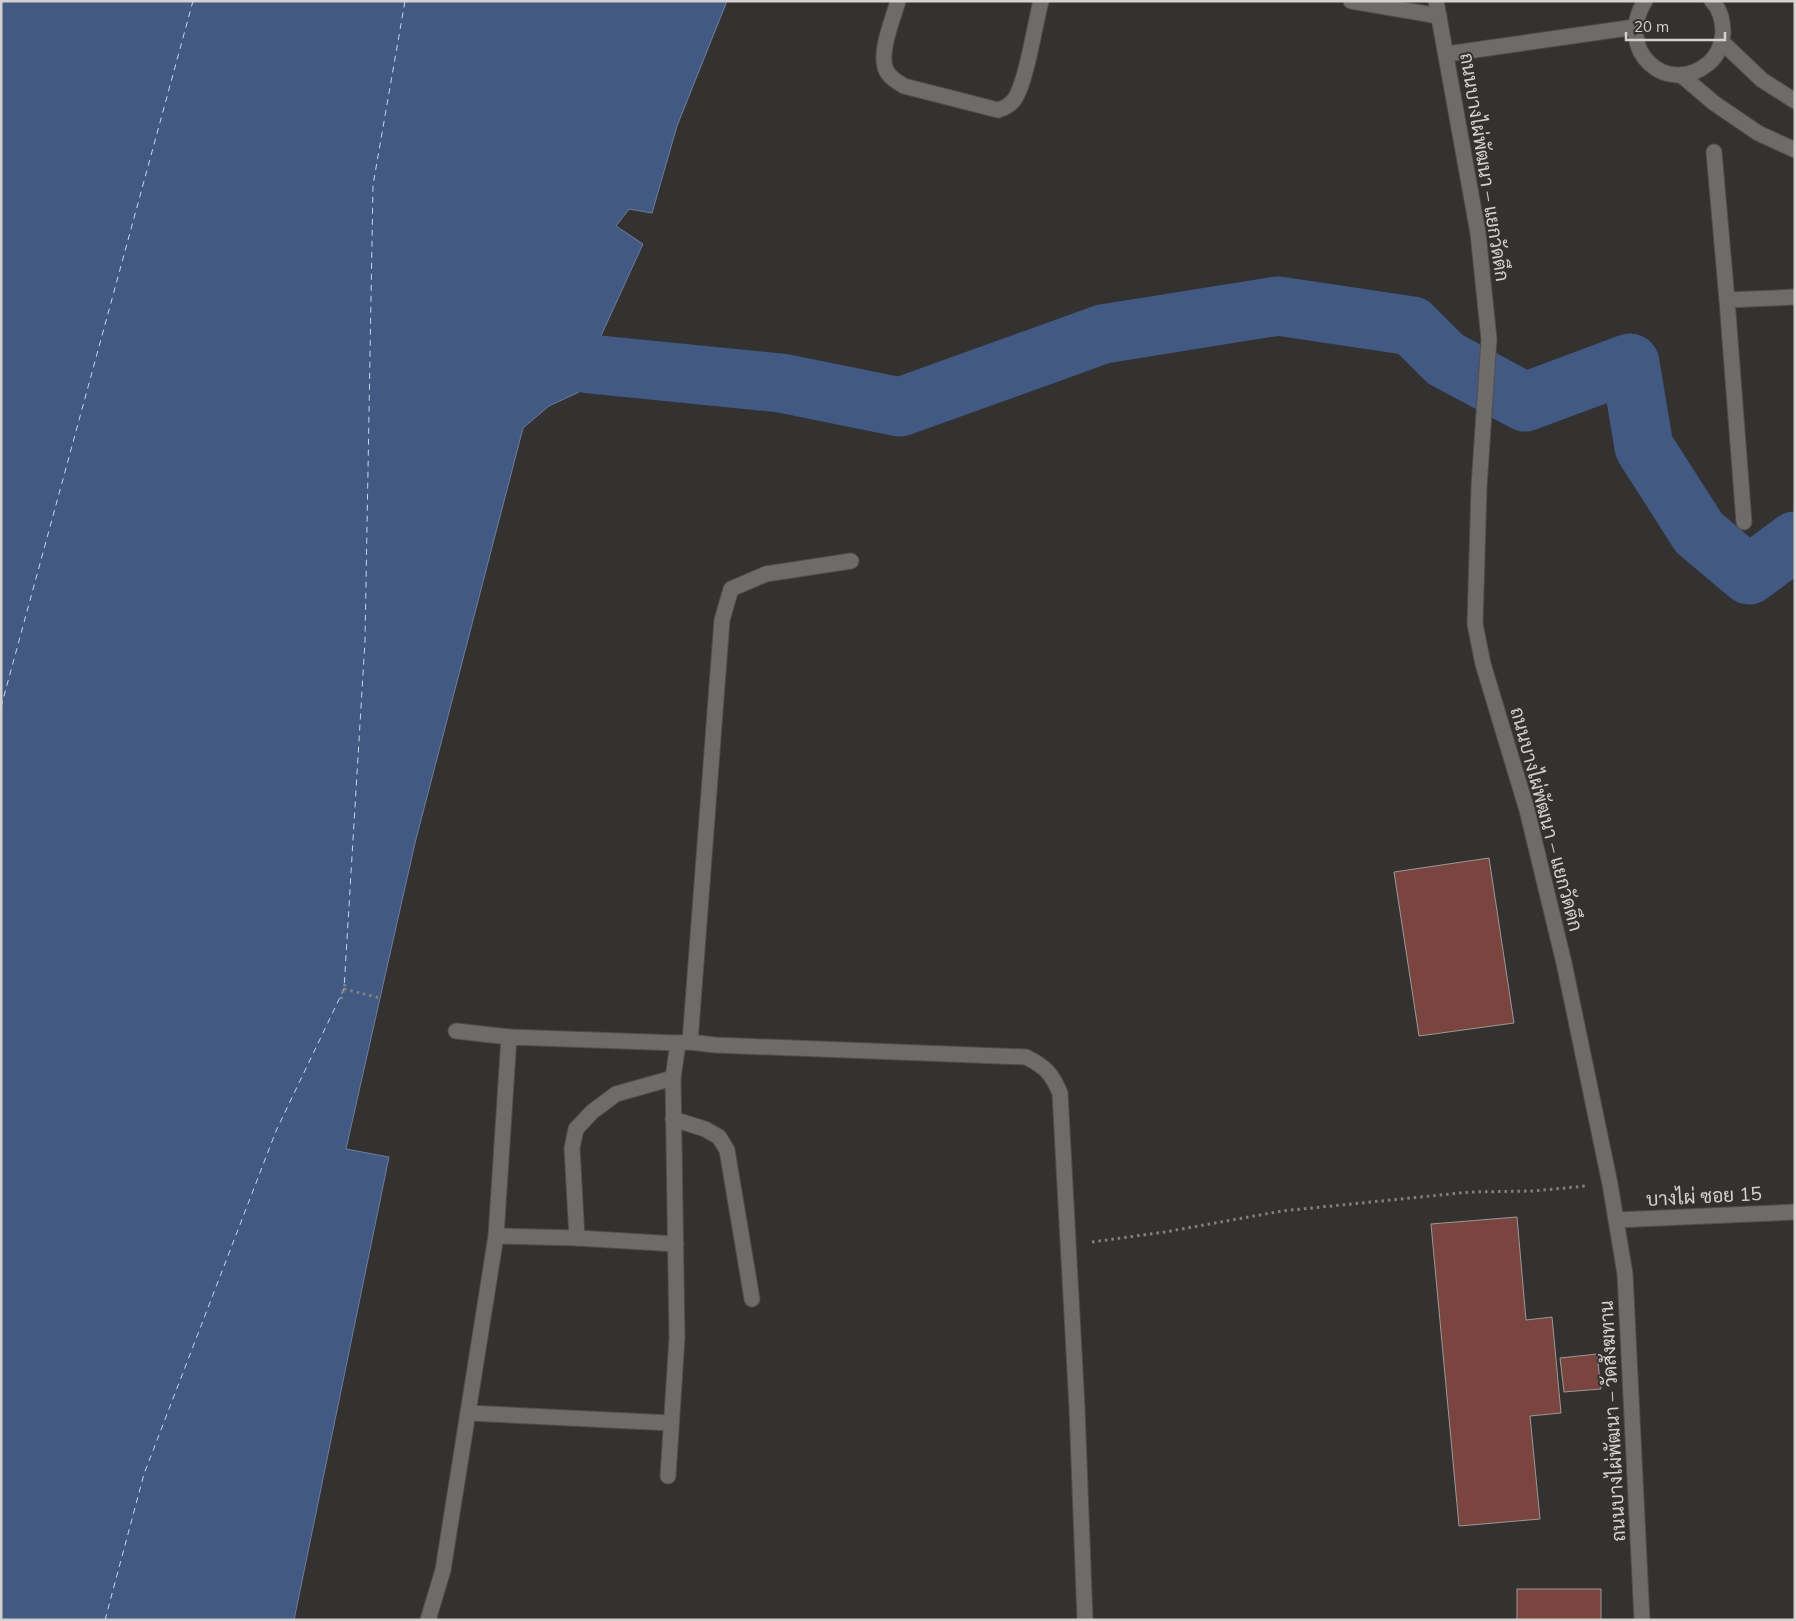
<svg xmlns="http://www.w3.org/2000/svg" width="1796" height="1621" font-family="Mulish,Sarabun,sans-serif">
  <rect width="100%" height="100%" fill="#343231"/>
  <!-- water -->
  <polygon fill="#425983" stroke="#6e7d9a" points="1,1 727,1 677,126 652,213 629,209 616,226 643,244 599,340 579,392 549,406 523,428 415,843 346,1149 389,1157 294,1620 1,1620"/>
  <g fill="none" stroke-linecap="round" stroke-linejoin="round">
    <!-- river -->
    <polyline stroke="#425983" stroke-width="59" points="513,340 590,364 781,383 900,407 1103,334 1278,306 1412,326 1445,359 1525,402 1630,363 1644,447 1699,533 1749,575 1795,541"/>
    <!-- ferry -->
    <g stroke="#c7d6f2" stroke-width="1" stroke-dasharray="6 5" stroke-linecap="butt">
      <polyline points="1,707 193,1"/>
      <polyline points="105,1620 144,1474 276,1131 344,989 365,641 373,185 405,1"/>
    </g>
  </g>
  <!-- building -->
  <g fill="#7b453f" stroke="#9c9898">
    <polygon points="1489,858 1514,1023 1419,1036 1394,872"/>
    <polygon points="1517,1217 1526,1320 1552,1317 1561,1413 1530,1416 1540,1519 1459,1526 1431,1224"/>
    <polygon points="1597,1354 1601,1389 1564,1392 1560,1358"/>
    <rect x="1517" y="1589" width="84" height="31"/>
  </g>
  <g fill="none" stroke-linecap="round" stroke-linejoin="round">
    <defs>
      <g id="lane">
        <path d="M898,1C893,19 880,49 885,67C887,76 897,82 904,86L998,110C1005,108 1009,106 1014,100C1026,84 1035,24 1041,1"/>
        <polyline points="1351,1 1439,16"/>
        <polyline points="456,1031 509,1037"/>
        <polyline points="673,1119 705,1129 719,1137 727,1150 752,1299"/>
        <polyline points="577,1238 572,1148 576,1129 592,1112 616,1094 673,1078"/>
      </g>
      <g id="street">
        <path d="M1645,1C1614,50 1667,98 1709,63C1718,55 1722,44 1723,33C1723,22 1720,9 1712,1"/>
        <polyline points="1722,42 1762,80 1795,101"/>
        <polyline points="1447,54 1635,27"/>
        <polyline points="1681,75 1714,103 1758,133 1795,150"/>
        <polyline points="1714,152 1727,300"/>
        <polyline points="1744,522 1727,300 1795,297"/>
        <polyline points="690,1042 722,620 731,589 766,574 851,561"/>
        <polyline points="1616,1220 1795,1212"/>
        <polyline points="496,1236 577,1238 676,1244"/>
        <polyline points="468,1413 671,1423"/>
        <polyline points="668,1476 677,1338 673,1078 678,1043"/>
        <path d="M428,1620L443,1570L496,1236L509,1037L678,1043L690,1042L715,1045L1026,1057C1046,1067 1052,1074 1060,1093L1077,1408L1085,1620"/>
      </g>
      <polyline id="secondary" points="1436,1 1478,233 1489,339 1479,487 1475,624 1483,664 1527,810 1564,963 1610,1184 1625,1274 1642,1620"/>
    </defs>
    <!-- lane casing -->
    <use href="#lane" stroke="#504e4d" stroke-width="17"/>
    <!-- street casing -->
    <use href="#street" stroke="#504e4d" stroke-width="17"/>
    <!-- secondary casing -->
    <use href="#secondary" stroke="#504e4d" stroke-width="17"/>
    <!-- path -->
    <g stroke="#838180" stroke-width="3" stroke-dasharray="2.5 4" stroke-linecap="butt">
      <polyline points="344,989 380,998"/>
      <polyline points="341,999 346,980"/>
      <polyline points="1092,1242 1165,1232 1282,1211 1470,1192 1534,1191 1585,1186"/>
    </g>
    <!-- lane -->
    <use href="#lane" stroke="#6e6c6a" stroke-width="15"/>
    <!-- street -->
    <use href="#street" stroke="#6e6c6a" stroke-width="15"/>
    <!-- secondary -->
    <use href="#secondary" stroke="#6e6c6a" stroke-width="15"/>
  </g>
  <g text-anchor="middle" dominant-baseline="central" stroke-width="4" stroke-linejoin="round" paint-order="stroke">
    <!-- street labels -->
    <g font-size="19" fill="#d4d2d1" stroke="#343231">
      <text transform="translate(1485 167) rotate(81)">ถนนบางไผ่พัฒนา – แยกวัดตึก</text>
      <text transform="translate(1547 819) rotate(75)">ถนนบางไผ่พัฒนา – แยกวัดตึก</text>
      <text transform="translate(1704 1196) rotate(-3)">บางไผ่ ซอย 15</text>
      <text transform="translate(1612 1421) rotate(-93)">ถนนบางไผ่พัฒนา – วัดสังฆทาน</text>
    </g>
  </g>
  <!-- border -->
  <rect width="1796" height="1621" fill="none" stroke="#d4d2d1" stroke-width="5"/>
  <!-- scale -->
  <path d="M1626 32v8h99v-8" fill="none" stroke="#d4d2d1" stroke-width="2.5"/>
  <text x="1634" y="32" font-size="15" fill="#d4d2d1" stroke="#343231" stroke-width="4" paint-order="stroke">20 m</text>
</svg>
